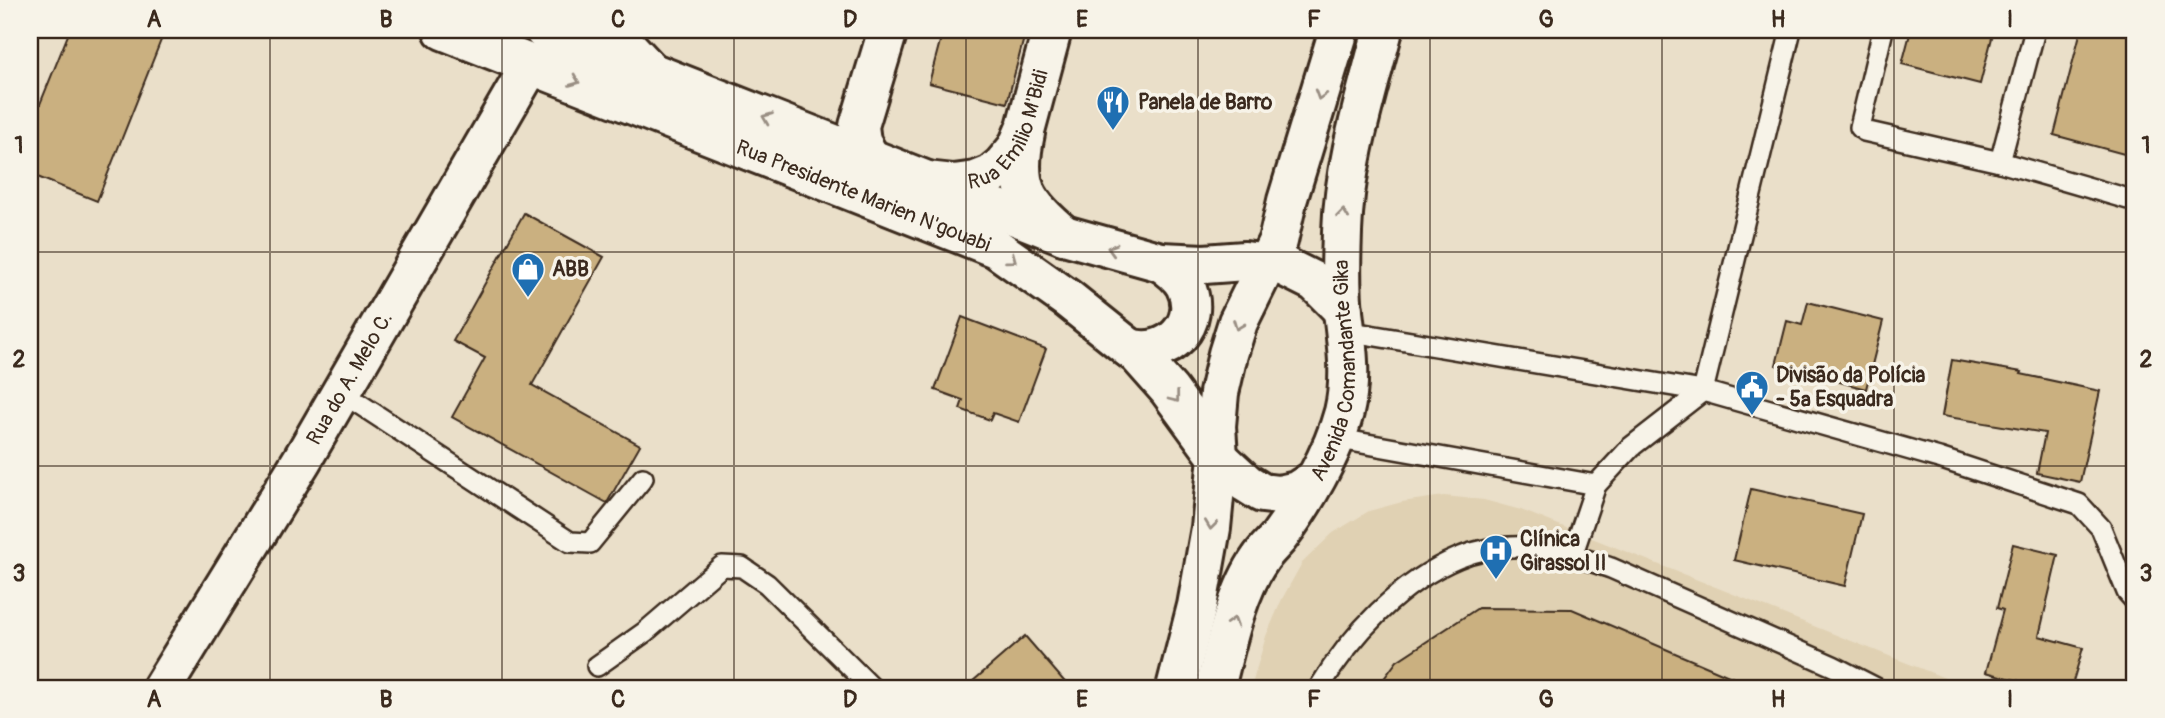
<svg xmlns="http://www.w3.org/2000/svg" width="2165" height="718" font-family="Pangolin,sans-serif">
  <rect width="100%" height="100%" fill="#eadfc9"/>
  <filter id="ink" filterUnits="userSpaceOnUse"><feTurbulence type="fractalNoise" baseFrequency=".0143" numOctaves="2"/><feDisplacementMap in="SourceGraphic" scale="14" xChannelSelector="R" yChannelSelector="G"/><feConvolveMatrix kernelMatrix="1 2 1 2 8 2 1 2 1" color-interpolation-filters="sRGB"/></filter>
  <g filter="url(#ink)">
    <!-- built -->
    <polygon fill="#e0d1b3" points="1444,496 1484,500 1521,510 1970,688 1251,688 1266,636 1282,599 1302,563 1333,533 1369,511 1402,502"/>
    <!-- building -->
    <g fill="#cab080" stroke="#3b2a1e" stroke-width="2">
      <polygon points="70,30 165,30 97,201 30,174 30,129"/>
      <polygon points="943,30 1026,30 1007,103 929,83"/>
      <polygon points="1911,30 1994,30 1980,84 1902,64"/>
      <polygon points="2081,30 2135,30 2135,157 2054,135"/>
      <polygon points="524,213 604,257 532,385 640,445 607,503 452,417 485,358 453,341"/>
      <polygon points="1808,302 1883,321 1866,389 1776,365 1787,321 1802,325"/>
      <polygon points="962,317 1046,349 1019,422 993,413 990,420 960,409 963,400 935,390"/>
      <polygon points="1952,360 2022,372 2021,374 2100,391 2080,482 2037,473 2045,433 1942,416"/>
      <polygon points="1751,489 1862,514 1845,586 1734,560"/>
      <polygon points="2013,544 2058,555 2039,636 2083,648 2071,688 2045,688 1986,672 2003,610 1997,608"/>
      <polygon points="1478,608 1572,609 1757,688 1377,688 1397,661"/>
      <polygon points="1025,636 1070,688 965,688"/>
    </g>
    <g fill="none" stroke-linecap="round" stroke-linejoin="round">
      <defs>
        <g id="service">
          <polyline points="1883,30 1860,127 1864,131 2000,162"/>
          <polyline points="2035,30 2000,162 2135,201"/>
          <polyline points="1346,331 1703,391 1939,458 2079,504 2101,528 2127,592 2135,601"/>
          <polyline points="341,392 570,542 590,543 643,478"/>
          <polyline points="1334,438 1596,485"/>
          <polyline points="1572,556 1596,485 1631,447 1703,391 1791,30"/>
          <polyline points="597,666 645,632 722,566 742,567 767,584 872,688"/>
          <path d="M1319,688C1351,635 1400,582 1458,558C1479,549 1505,546 1527,547C1552,547 1587,560 1611,568L1833,666L1876,688"/>
        </g>
        <g id="minor">
          <polyline points="616,30 620,39 651,72"/>
          <path d="M1025,133C1014,185 1024,202 1064,235"/>
          <polyline points="870,158 861,142 859,126 888,30"/>
          <path id="s1" d="M926,181L954,184L976,181L991,175L1002,166L1017,148L1026,127L1052,30"/>
          <path id="s2" d="M162,688L302,460L531,64"/>
        </g>
        <g id="tertiary">
          <path id="s3" d="M443,30L996,248L1068,299L1138,355L1169,390L1218,457L1246,483L1262,493L1279,495L1297,491L1314,480"/>
          <polyline points="544,30 1064,235 1161,262 1204,264 1245,261 1283,266 1315,282 1343,310"/>
          <path d="M1129,348C1168,360 1204,323 1185,285C1179,275 1170,268 1161,262"/>
          <polyline points="1176,688 1197,606 1211,528 1218,457 1216,426 1219,393 1228,354 1238,322 1278,241 1287,201 1339,30"/>
          <path id="s4" d="M1215,688C1225,648 1236,593 1260,559C1265,551 1272,545 1278,538C1304,503 1333,454 1344,412C1352,379 1347,344 1343,312C1340,286 1341,258 1342,232C1344,163 1366,96 1383,30"/>
        </g>
      </defs>
      <!-- service casing -->
      <use href="#service" stroke="#3b2a1e" stroke-width="24"/>
      <!-- minor casing -->
      <use href="#minor" stroke="#3b2a1e" stroke-width="44"/>
      <!-- tertiary casing -->
      <use href="#tertiary" stroke="#3b2a1e" stroke-width="44"/>
      <!-- service -->
      <use href="#service" stroke="#f7f3e8" stroke-width="19"/>
      <!-- minor -->
      <use href="#minor" stroke="#f7f3e8" stroke-width="38"/>
      <!-- tertiary -->
      <use href="#tertiary" stroke="#f7f3e8" stroke-width="38"/>
    </g>
    <!-- one-way arrows -->
    <defs><path id="oneway-chevron" d="M-2-3.5L2.5 0L-2 3.5" fill="none" stroke-width="1.6" stroke-linecap="round" stroke-linejoin="round" transform="scale(1.75)"/></defs>
    <g stroke="#998e83">
      <use href="#oneway-chevron" transform="translate(575 81) rotate(22)"/>
      <use href="#oneway-chevron" transform="translate(1320 95) rotate(107)"/>
      <use href="#oneway-chevron" transform="translate(767 118) rotate(-158)"/>
      <use href="#oneway-chevron" transform="translate(1343 214) rotate(-84)"/>
      <use href="#oneway-chevron" transform="translate(1112 249) rotate(-164)"/>
      <use href="#oneway-chevron" transform="translate(1012 259) rotate(36)"/>
      <use href="#oneway-chevron" transform="translate(1238 325) rotate(111)"/>
      <use href="#oneway-chevron" transform="translate(1175 398) rotate(52)"/>
      <use href="#oneway-chevron" transform="translate(1211 525) rotate(97)"/>
      <use href="#oneway-chevron" transform="translate(1233 622) rotate(-73)"/>
    </g>
  </g>
  <!-- grid -->
  <path fill="none" stroke="#3b2a1e" stroke-width="2" stroke-opacity="0.55" d="M270,30V688M502,30V688M734,30V688M966,30V688M1198,30V688M1430,30V688M1662,30V688M1894,30V688M30,252H2135M30,466H2135"/>
  <!-- icons -->
  <defs>
    <symbol id="restaurant-pin" viewBox="-11 -11 22 30"><path d="M0 17L-7.5 6A9.5 9.5 0 1 1 7.5 6Z" fill="#1f6fb2" stroke="#f7f3e8"/><path d="M-5-6h1v4h1v-4h1v4h1v-4h1v5L-1.5 .5V6h-2V.5L-5-1ZM5-6V6H3V1.5H1.5Q1.5-4 5-6Z" fill="#fff"/></symbol>
    <symbol id="shop-pin" viewBox="-11 -11 22 30"><path d="M0 17L-7.5 6A9.5 9.5 0 1 1 7.5 6Z" fill="#1f6fb2" stroke="#f7f3e8"/><path d="M-5-2.5h2.3a2.7 3.5 0 0 1 5.4 0H5L5.5 6h-11ZM-1.5-2.5h3a1.5 2.3 0 0 0-3 0Z" fill="#fff"/></symbol>
    <symbol id="civic-pin" viewBox="-11 -11 22 30"><path d="M0 17L-7.5 6A9.5 9.5 0 1 1 7.5 6Z" fill="#1f6fb2" stroke="#f7f3e8"/><path d="M-.6-6.5H3V-4.5H.6V-3L4-1V1h2V6H-6V1h2V-1L-.6-3ZM-1.2 2.5V6h2.4V2.5Z" fill="#fff"/></symbol>
    <symbol id="hospital-pin" viewBox="-11 -11 22 30"><path d="M0 17L-7.5 6A9.5 9.5 0 1 1 7.5 6Z" fill="#1f6fb2" stroke="#f7f3e8"/><path d="M-5-5h3v3.5h4V-5h3V5h-3V1.5h-4V5h-3Z" fill="#fff"/></symbol>
  </defs>
  <g fill-rule="evenodd">
    <use href="#restaurant-pin" x="1094" y="83" width="38" height="52"/>
    <use href="#shop-pin" x="509" y="250" width="38" height="52"/>
    <use href="#civic-pin" x="1733" y="368" width="38" height="52"/>
    <use href="#hospital-pin" x="1477" y="532" width="38" height="52"/>
  </g>
  <g text-anchor="middle" dominant-baseline="central" stroke-width="7" stroke-linejoin="round" paint-order="stroke">
    <!-- poi labels -->
    <g font-size="21" font-weight="bold" fill="#3b2a1e" stroke="#f7f3e8" text-anchor="start">
      <text x="1138" y="102">Panela de Barro</text>
      <text x="552" y="269">ABB</text>
      <text x="1776" y="375">Divisão da Polícia<tspan x="1776" dy="24">- 5ª Esquadra</tspan></text>
      <text x="1520" y="539">Clínica<tspan x="1520" dy="24">Girassol II</tspan></text>
    </g>
    <!-- street labels -->
    <g font-size="21" fill="#3b2a1e" stroke="#f7f3e8">
      <text stroke="none"><textPath href="#s1" startOffset="114">Rua Emilio M'Bidi</textPath></text>
      <text stroke="none"><textPath href="#s3" startOffset="452">Rua Presidente Marien N'gouabi</textPath></text>
      <text stroke="none"><textPath href="#s4" startOffset="348">Avenida Comandante Gika</textPath></text>
      <text stroke="none"><textPath href="#s2" startOffset="362">Rua do A. Melo C.</textPath></text>
    </g>
  </g>
  <!-- margin -->
  <rect width="2165" height="718" fill="none" stroke="#f7f3e8" stroke-width="77"/>
  <rect x="38" y="38" width="2088" height="642" fill="none" stroke="#3b2a1e" stroke-width="2.5"/>
  <g font-size="23" text-anchor="middle" font-weight="bold" fill="#3b2a1e">
    <text x="154" y="27">A</text>
    <text x="386" y="27">B</text>
    <text x="618" y="27">C</text>
    <text x="850" y="27">D</text>
    <text x="1082" y="27">E</text>
    <text x="1314" y="27">F</text>
    <text x="1546" y="27">G</text>
    <text x="1778" y="27">H</text>
    <text x="2010" y="27">I</text>
    <text x="19" y="153">1</text>
    <text x="2146" y="153">1</text>
    <text x="19" y="367">2</text>
    <text x="2146" y="367">2</text>
    <text x="19" y="581">3</text>
    <text x="2146" y="581">3</text>
    <text x="154" y="707">A</text>
    <text x="386" y="707">B</text>
    <text x="618" y="707">C</text>
    <text x="850" y="707">D</text>
    <text x="1082" y="707">E</text>
    <text x="1314" y="707">F</text>
    <text x="1546" y="707">G</text>
    <text x="1778" y="707">H</text>
    <text x="2010" y="707">I</text>
  </g>
</svg>
